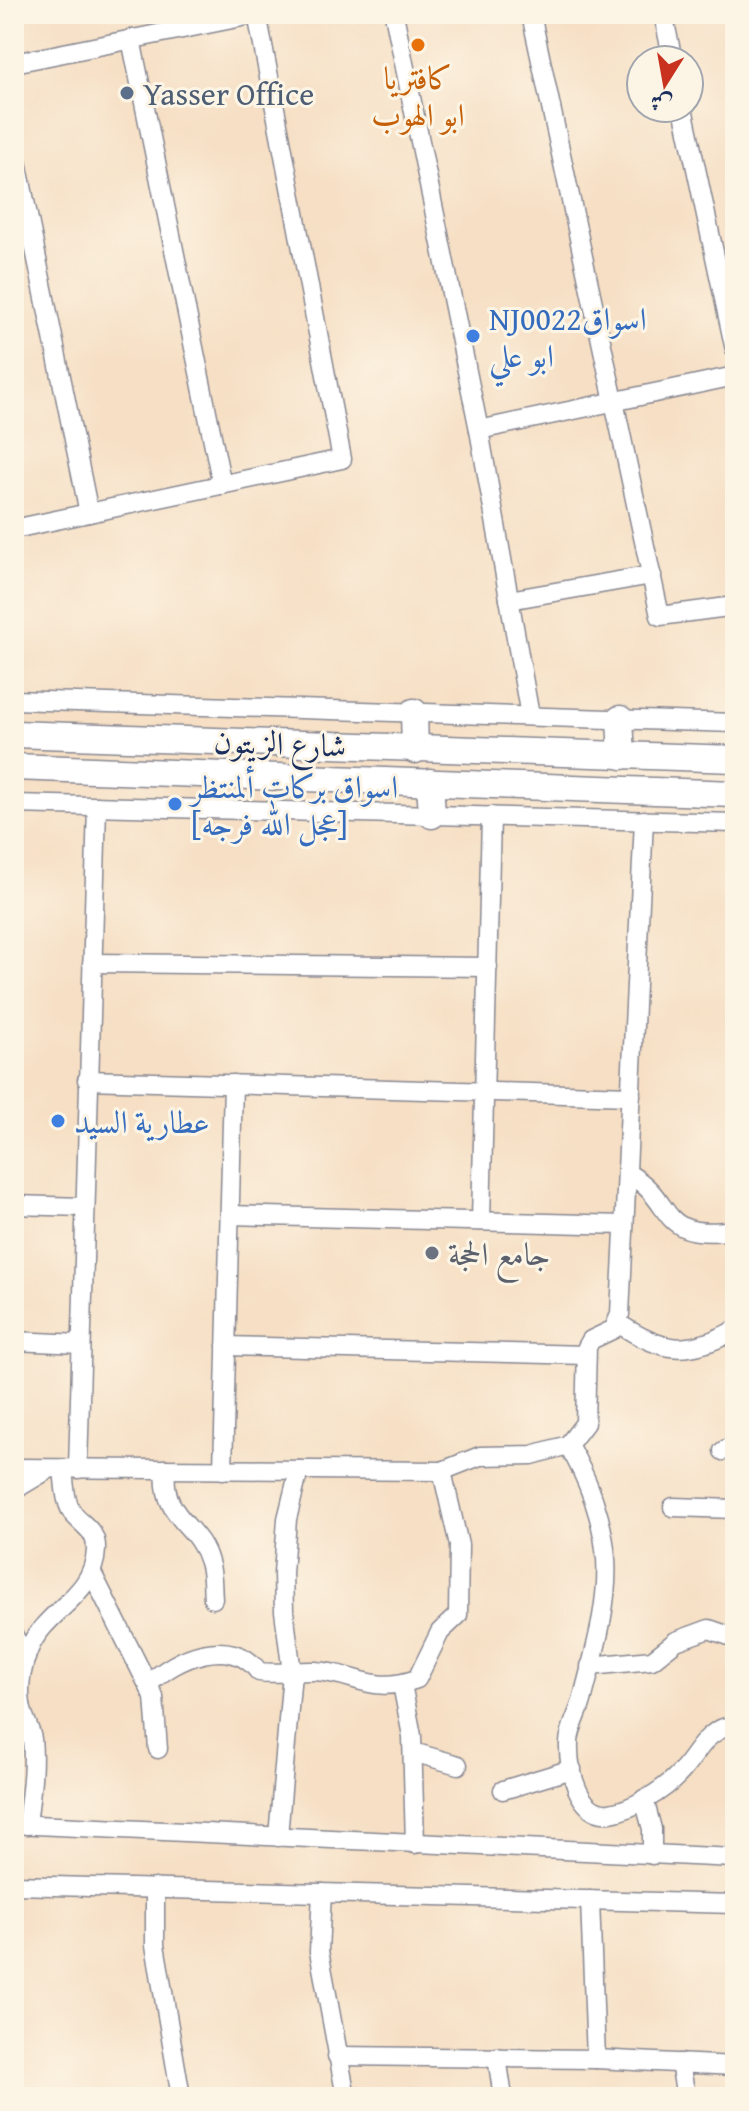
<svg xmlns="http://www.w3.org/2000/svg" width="749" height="2111" font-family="'Gentium Book Plus',Amiri,serif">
  <rect width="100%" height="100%" fill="#fcf5e5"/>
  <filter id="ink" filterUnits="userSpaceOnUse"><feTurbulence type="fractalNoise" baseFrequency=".0125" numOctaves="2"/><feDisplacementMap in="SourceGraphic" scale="16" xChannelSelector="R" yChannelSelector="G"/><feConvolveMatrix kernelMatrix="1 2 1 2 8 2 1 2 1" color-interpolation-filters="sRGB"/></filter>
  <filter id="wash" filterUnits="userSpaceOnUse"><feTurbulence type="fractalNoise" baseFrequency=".006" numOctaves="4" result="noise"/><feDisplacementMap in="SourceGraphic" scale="32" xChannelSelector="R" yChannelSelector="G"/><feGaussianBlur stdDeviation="1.8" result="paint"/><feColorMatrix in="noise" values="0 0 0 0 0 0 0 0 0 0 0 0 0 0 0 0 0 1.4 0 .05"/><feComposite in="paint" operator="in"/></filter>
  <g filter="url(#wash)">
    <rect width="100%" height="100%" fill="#f6dfc4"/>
  </g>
  <g filter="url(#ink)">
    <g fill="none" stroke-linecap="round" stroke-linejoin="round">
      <defs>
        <g id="minor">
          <polyline points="394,14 479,430 530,716"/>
          <polyline points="531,14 660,616 735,606"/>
          <polyline points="663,14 673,60"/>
          <polyline points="131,39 222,485"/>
          <polyline points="14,63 257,14 342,459 14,529"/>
          <polyline points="683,108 735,350"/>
          <polyline points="14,147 89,513"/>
          <polyline points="479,430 735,376"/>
          <polyline points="509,600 652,575"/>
          <polyline points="14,700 735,723"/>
          <polyline points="14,804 735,823"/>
          <polyline points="92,963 488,967"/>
          <polyline points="87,1080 631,1096"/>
          <path d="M627,1173C679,1202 653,1241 735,1230"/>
          <polyline points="14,1205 84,1207"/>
          <polyline points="230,1215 624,1225"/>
          <polyline points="481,1221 491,816"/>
          <path d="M618,1323C662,1353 688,1356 735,1330"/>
          <polyline points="14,1341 81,1344"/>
          <polyline points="226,1346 586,1355"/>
          <path d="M568,1445C588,1478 603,1519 606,1559C609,1604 594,1654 583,1697C580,1712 569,1728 569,1743C568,1768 578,1817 610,1813C631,1810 663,1791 678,1775C698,1755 704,1729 735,1725"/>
          <polyline points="723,1451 735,1444"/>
          <polyline points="14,1468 442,1471 480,1456 532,1455 568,1445 585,1423 587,1347 591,1340 614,1329 620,1314 644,820"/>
          <polyline points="78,1469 97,806"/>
          <path d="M166,1469C161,1520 198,1522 209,1562C213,1573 212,1588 213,1599"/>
          <polyline points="223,1470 233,1084"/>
          <polyline points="14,1490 49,1469"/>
          <polyline points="673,1507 735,1509"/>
          <polyline points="92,1573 154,1697 158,1749"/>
          <polyline points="14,1636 26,1658"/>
          <polyline points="590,1666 652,1660 676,1641 709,1629 735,1638"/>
          <path d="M149,1684C176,1657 232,1634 259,1672C278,1675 296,1670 315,1671C357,1673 370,1695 417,1679L440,1632L458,1615L459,1545L442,1471"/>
          <polyline points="402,1684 412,1736 415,1844"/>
          <polyline points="413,1752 458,1765"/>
          <polyline points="503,1790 572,1769"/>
          <polyline points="644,1799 652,1829 652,1855"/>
          <polyline points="14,1824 735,1858"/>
          <path d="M27,1825C30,1797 35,1767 32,1739C30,1727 22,1716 21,1704C18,1686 22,1665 29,1649C45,1610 94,1597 96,1550C97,1532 85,1527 75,1516C64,1504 65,1483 63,1469"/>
          <polyline points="278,1837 292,1673 284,1611 283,1573 287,1519 299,1470"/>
          <polyline points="14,1885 735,1904"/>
          <polyline points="155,1888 155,1945 181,2097"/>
          <polyline points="322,1893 319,1951 346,2097"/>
          <polyline points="590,1900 596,2059"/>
          <polyline points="337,2056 596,2059 735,2066"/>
          <polyline points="497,2057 503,2097"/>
          <polyline points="680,2063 686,2097"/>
        </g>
        <g id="secondary">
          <polyline points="414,712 415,750"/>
          <polyline points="620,719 622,756"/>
          <polyline points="14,734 735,759"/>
          <polyline points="14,767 735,794"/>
          <polyline points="430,782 432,815"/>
        </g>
      </defs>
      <!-- minor casing -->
      <use href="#minor" stroke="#888791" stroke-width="21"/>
      <!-- secondary casing -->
      <use href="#secondary" stroke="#888791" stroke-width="29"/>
      <!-- minor -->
      <use href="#minor" stroke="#fff" stroke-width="18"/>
      <!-- secondary -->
      <use href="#secondary" stroke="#fff" stroke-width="26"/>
    </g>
  </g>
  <!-- markers -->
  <circle fill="#e8710a" stroke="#fcf5e5" stroke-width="3" cx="418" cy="45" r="8"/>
  <circle fill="#5c6f8a" stroke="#fcf5e5" stroke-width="3" cx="127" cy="93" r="8"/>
  <g fill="#3f7fe0" stroke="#fcf5e5" stroke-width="3">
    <circle cx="473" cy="336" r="8"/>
    <circle cx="175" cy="804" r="8"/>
    <circle cx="58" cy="1121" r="8"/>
  </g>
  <circle fill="#6b7280" stroke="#fcf5e5" stroke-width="3" cx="432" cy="1253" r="8"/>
  <g text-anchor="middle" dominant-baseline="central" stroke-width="6" stroke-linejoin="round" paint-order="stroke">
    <!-- food labels -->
    <g font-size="32" fill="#c56008" stroke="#fcf5e5">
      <text x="418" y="77">كافتريا<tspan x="418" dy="37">ابو الهوب</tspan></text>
    </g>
    <!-- service labels -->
    <g font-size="32" fill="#4e5e75" stroke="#fcf5e5" text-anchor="start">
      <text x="143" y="93">Yasser Office</text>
    </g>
    <!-- shop labels -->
    <g font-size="32" fill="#366cbe" stroke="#fcf5e5" text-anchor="start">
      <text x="489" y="318">NJ0022اسواق<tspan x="489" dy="37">ابو علي</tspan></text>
      <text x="191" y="786">اسواق بركات ألمنتظر<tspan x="191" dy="37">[عجل الله فرجه]</tspan></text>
      <text x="74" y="1121">عطارية السيد</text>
    </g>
    <!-- street labels -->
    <g font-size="32" fill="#1b2f5e" stroke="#fcf5e5">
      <text transform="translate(280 743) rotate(2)">شارع الزيتون</text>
    </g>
    <!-- worship labels -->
    <g font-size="32" fill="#5b616d" stroke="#fcf5e5" text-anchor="start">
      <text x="448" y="1253">جامع الحجة</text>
    </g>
  </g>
  <!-- margin -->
  <rect width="749" height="2111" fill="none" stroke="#fcf5e5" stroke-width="48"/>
  <!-- north arrow -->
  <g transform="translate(665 84) rotate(191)"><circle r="38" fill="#fcf5e5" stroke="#a2a6af" stroke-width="2"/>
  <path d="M0-6L14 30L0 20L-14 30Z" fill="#c8321e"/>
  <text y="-12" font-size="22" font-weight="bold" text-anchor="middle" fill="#1b2f5e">ش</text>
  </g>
</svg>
